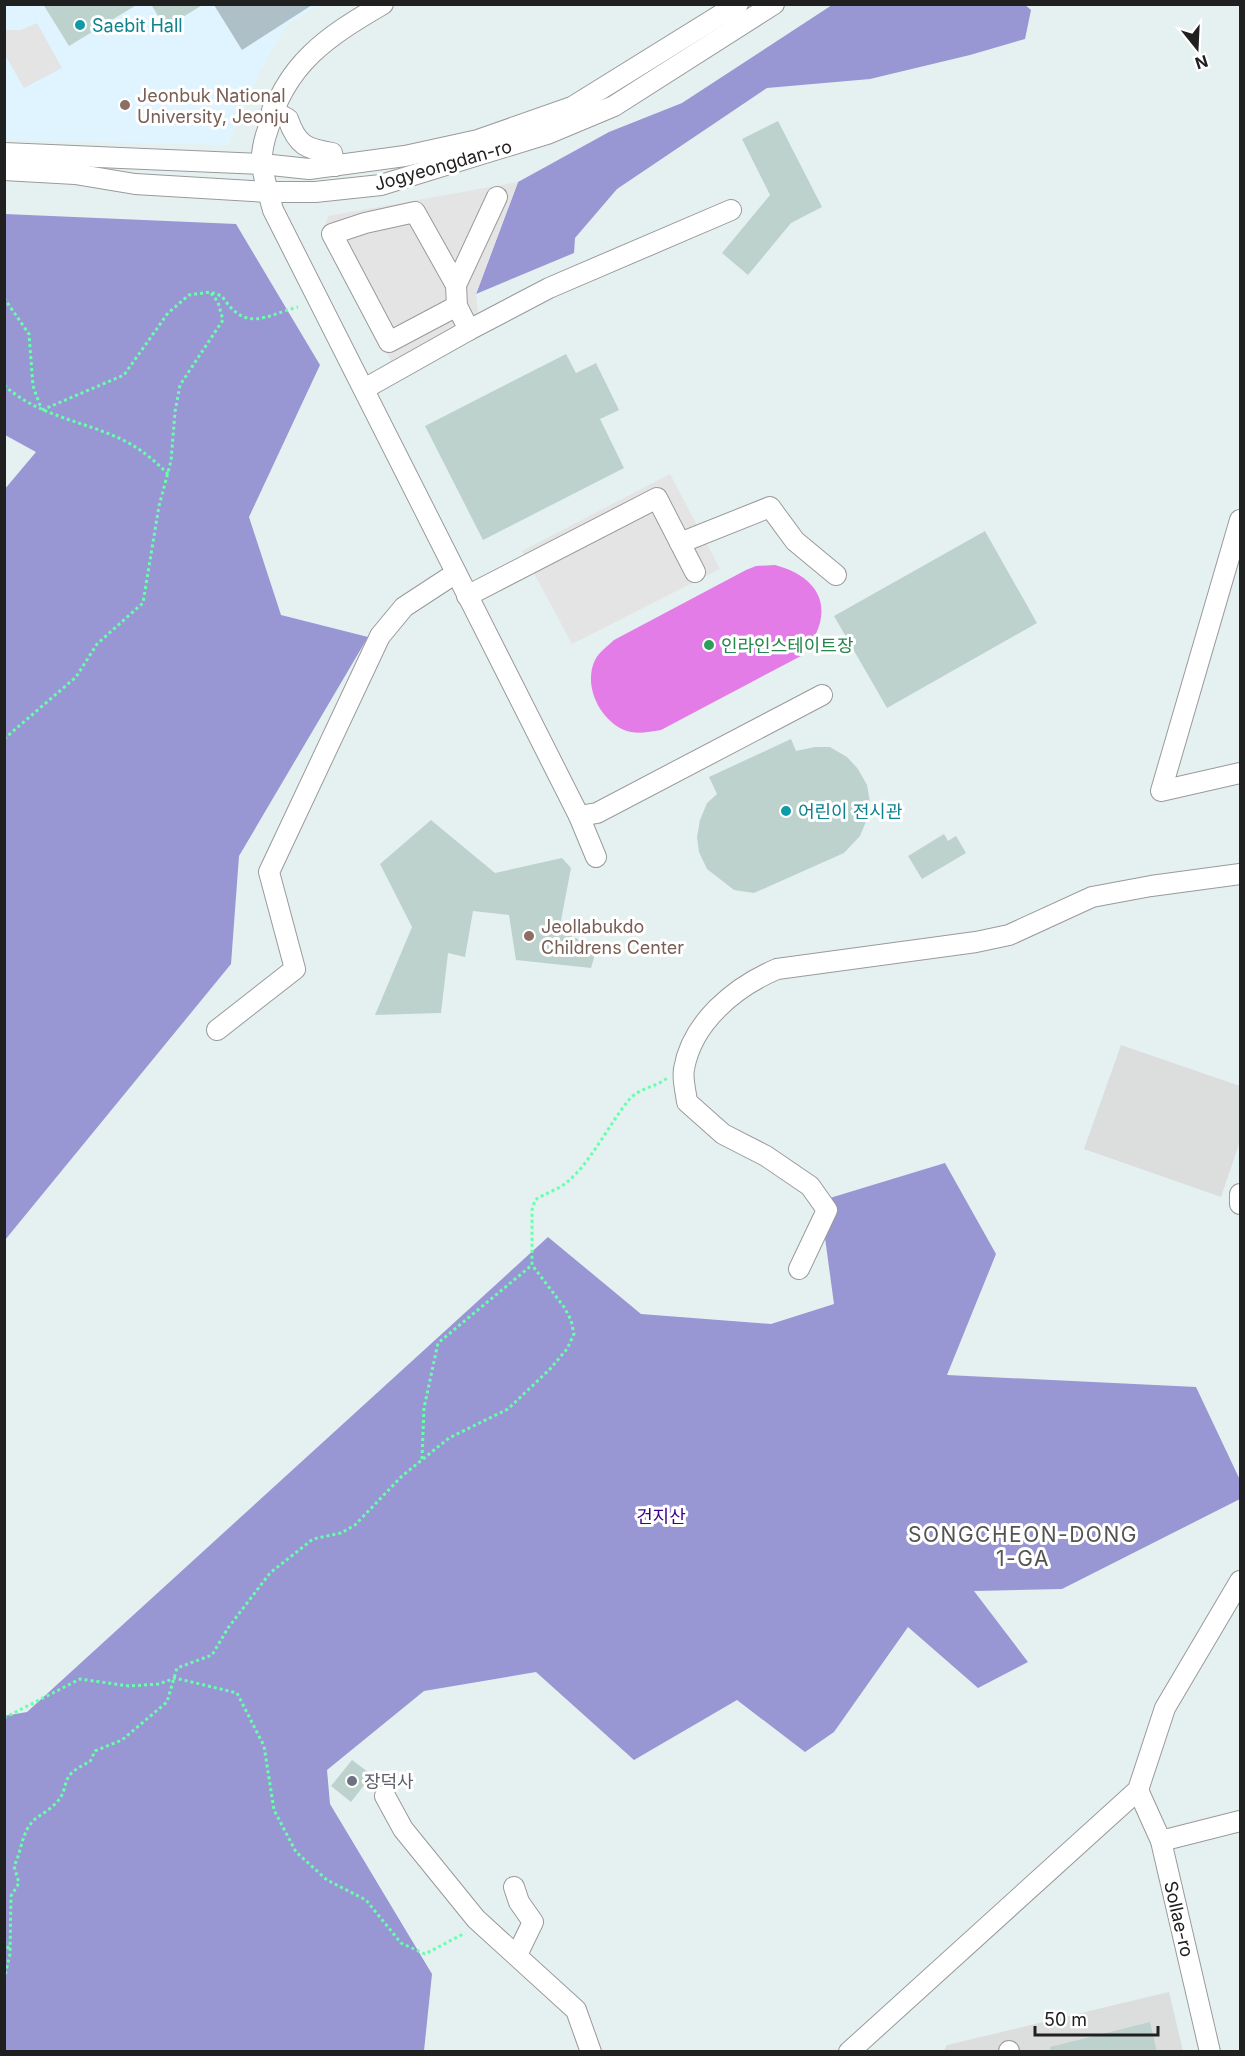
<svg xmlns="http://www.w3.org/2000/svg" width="1245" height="2056" font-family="Inter,'Noto Sans KR',sans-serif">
  <rect width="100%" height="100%" fill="#e5f1f1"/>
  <!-- residential -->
  <g fill="#dcdedd">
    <polygon points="1121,1045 1240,1086 1240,1141 1221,1197 1084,1149"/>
    <polygon points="1169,1992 1183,2051 943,2052 947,2045"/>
  </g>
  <!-- education -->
  <polygon fill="#e0f4ff" points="5,5 319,5 286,25 260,71 228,145 5,140"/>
  <!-- construction -->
  <polygon fill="#afbfc7" points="214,5 312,5 242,50"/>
  <!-- forest -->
  <g fill="#9996d4">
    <polygon points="1024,4 1031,10 1025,39 970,55 870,79 767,88 617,189 575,238 574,253 476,294 518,182 609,132 682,103 832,5"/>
    <polygon points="5,214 236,224 320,365 249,517 281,615 368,637 239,856 231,964 5,1240 4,490 36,452 5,435"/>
    <polygon points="945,1163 996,1254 947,1375 1196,1387 1240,1480 1240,1499 1062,1589 974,1591 1028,1662 978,1688 908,1627 834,1732 805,1752 737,1700 634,1760 536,1672 424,1691 327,1770 330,1804 432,1974 424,2051 5,2051 4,1716 27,1712 548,1237 641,1314 771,1324 834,1304 820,1201"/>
  </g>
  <!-- pitch -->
  <path fill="#e37ce7" d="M775,565C827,579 835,617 801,656L661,730C648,732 636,735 624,730C599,719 583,685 595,660C599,652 608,646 614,640L746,570L756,566Z"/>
  <!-- parking -->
  <g fill="#e4e4e4">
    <polygon points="37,23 62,68 24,88 5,55 5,30 21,30"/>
    <polygon points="518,182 476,294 478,315 392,363 324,231 328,216"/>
    <polygon points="670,474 720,569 572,644 522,551"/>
  </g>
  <!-- building -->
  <g fill="#bed2cd">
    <polygon points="43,4 138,4 69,46"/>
    <polygon points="151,4 204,4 165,28"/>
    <polygon points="778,121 822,207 791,223 748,275 722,253 770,195 742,139"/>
    <polygon points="566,354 576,373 596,363 619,410 600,419 624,468 483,540 425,426"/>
    <polygon points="985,531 1037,623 887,708 834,616"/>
    <polygon points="791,739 796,751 815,747 830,747 847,757 858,769 867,785 870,802 867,819 860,836 844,853 754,893 734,890 707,869 699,852 697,837 700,820 707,803 717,794 709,777"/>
    <polygon points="431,820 495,873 562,858 571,868 559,931 597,947 591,968 516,960 509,915 473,911 465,957 448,953 441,1013 375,1015 412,927 380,864"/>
    <polygon points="944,834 948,841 956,836 966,853 922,879 908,856"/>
    <polygon points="352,1760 372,1775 351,1802 331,1786"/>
    <polygon points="1150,2022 1157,2052 1051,2052 1050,2047"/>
  </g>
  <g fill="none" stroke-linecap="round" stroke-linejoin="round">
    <defs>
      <g id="minor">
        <path d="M383,4C328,36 285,64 268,129C264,140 261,153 262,165C264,180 269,195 273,210L579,816"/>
        <path d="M272,110L288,119C297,145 306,149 332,153L335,166"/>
        <polyline points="4,153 262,164 309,169 405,156 478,140 572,107 738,4"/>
        <polyline points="4,170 75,174 135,184 268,192 315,192 381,185 547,134 614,106 774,4"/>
        <polyline points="456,285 497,197"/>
        <polyline points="469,330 549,288 731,210"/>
        <polyline points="364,389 469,330 457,306 456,285 415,212 365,223 332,234 389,342 457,306"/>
        <polyline points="1240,520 1161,791 1240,773"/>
        <polyline points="680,543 770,507 795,541 836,575"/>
        <polyline points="467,596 657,498 695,572"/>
        <polyline points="596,857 579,816 597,813 822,695"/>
        <polyline points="217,1030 295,969 269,872 380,636 404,607 456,573"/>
        <polyline points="1240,1194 1240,1204"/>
        <path d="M799,1269L827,1210L810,1186L766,1156L723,1134L687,1102C686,1092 682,1079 684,1069C692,1022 735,987 777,969L976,942L1009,935L1092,897L1151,886L1240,874"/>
        <polyline points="1138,1790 1161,1841 1210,2052"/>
        <polyline points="385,1796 403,1829 476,1919 576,2010 591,2052"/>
        <polyline points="1161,1841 1240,1821"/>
        <polyline points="514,1887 519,1902 533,1922 517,1955"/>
        <polyline points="849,2052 1138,1790 1165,1708 1240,1581"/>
        <polyline points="1009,2052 1009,2051"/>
      </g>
    </defs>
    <!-- minor casing -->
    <use href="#minor" stroke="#9a9a9a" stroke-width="22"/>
    <!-- path -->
    <g stroke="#68ffac" stroke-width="3" stroke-dasharray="3 3" stroke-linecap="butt">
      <polyline points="4,298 29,334 33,386 41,408"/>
      <path d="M4,385C37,416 84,421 123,440C141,449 154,460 168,474"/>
      <path d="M42,410L124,375L168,313L189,295L210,292L222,296C246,333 264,316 298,307"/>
      <polyline points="4,739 76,677 97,644 143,603 159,506 171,461 175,412 180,385 223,320 218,302 210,292"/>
      <polyline points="422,1459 424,1408 438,1343 532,1265"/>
      <polyline points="4,1718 80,1679 129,1686 159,1684 175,1678 237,1693 264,1746 274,1810 296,1852 327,1880 366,1900 401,1943 425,1954 465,1933"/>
      <polyline points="4,1941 9,1949"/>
      <path d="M4,1980L10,1954L11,1896L19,1883L14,1866C22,1851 21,1833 34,1820C41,1814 50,1810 56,1803C72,1787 56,1776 90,1762L95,1751L122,1740L167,1702L177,1668L212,1655L228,1628L270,1573L313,1539L341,1533L355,1525L402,1476L449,1438L508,1409L550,1369L567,1349L574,1334L571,1320L564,1307L532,1265V1210L535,1200C545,1193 558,1190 567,1182C589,1165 610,1123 628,1101C639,1087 655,1088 667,1078"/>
    </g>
    <!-- minor -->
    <use href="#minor" stroke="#fff" stroke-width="20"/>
  </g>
  <!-- markers -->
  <g fill="#0f9aa8" stroke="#fff" stroke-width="2">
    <circle cx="80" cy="25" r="6"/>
    <circle cx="786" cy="811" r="6"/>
  </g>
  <g fill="#8d6e63" stroke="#fff" stroke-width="2">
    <circle cx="125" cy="105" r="6"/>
    <circle cx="529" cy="936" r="6"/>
  </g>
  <circle fill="#2e9e5b" stroke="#fff" stroke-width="2" cx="709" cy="645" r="6"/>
  <circle fill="#6b7280" stroke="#fff" stroke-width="2" cx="352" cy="1781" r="6"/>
  <g text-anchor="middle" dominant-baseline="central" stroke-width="6" stroke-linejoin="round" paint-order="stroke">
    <!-- culture labels -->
    <g font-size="18" fill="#0d838f" stroke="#fff" text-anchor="start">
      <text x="92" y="25">Saebit Hall</text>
      <text x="798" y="811">어린이 전시관</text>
    </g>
    <!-- education labels -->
    <g font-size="18" fill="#785e54" stroke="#fff" text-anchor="start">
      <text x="137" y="95">Jeonbuk National<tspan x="137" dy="21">University, Jeonju</tspan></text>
      <text x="541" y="926">Jeollabukdo<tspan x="541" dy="21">Childrens Center</tspan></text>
    </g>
    <!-- street labels -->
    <g font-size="18" fill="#202020" stroke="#fff">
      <text transform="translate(443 165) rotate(-16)">Jogyeongdan-ro</text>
      <text transform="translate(1179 1919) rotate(77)">Sollae-ro</text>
    </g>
    <!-- leisure labels -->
    <g font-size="18" fill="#27864d" stroke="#fff" text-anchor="start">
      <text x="721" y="645">인라인스테이트장</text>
    </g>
    <!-- park labels -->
    <g font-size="18" fill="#3c018a" stroke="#fff">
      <text x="661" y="1516">건지산</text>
    </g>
    <!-- worship labels -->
    <g font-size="18" fill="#5b616d" stroke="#fff" text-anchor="start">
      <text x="364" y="1781">장덕사</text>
    </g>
    <!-- quarter labels -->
    <g font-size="21" letter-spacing="1.5" fill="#535353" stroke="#fff">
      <text x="1023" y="1534">SONGCHEON-DONG<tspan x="1023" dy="24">1-GA</tspan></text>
    </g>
  </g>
  <!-- border -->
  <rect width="1245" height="2056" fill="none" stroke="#202020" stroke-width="12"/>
  <!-- north arrow -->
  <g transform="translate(1197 48) rotate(162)" stroke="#ffffff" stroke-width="4.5" paint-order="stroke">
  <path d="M0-4.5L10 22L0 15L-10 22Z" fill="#202020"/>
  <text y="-9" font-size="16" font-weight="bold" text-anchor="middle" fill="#202020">N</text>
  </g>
  <!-- scale -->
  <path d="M1035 2026v9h123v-9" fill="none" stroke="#202020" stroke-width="3"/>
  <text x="1044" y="2026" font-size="18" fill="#202020" stroke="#ffffff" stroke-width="4.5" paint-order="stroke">50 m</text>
</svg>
